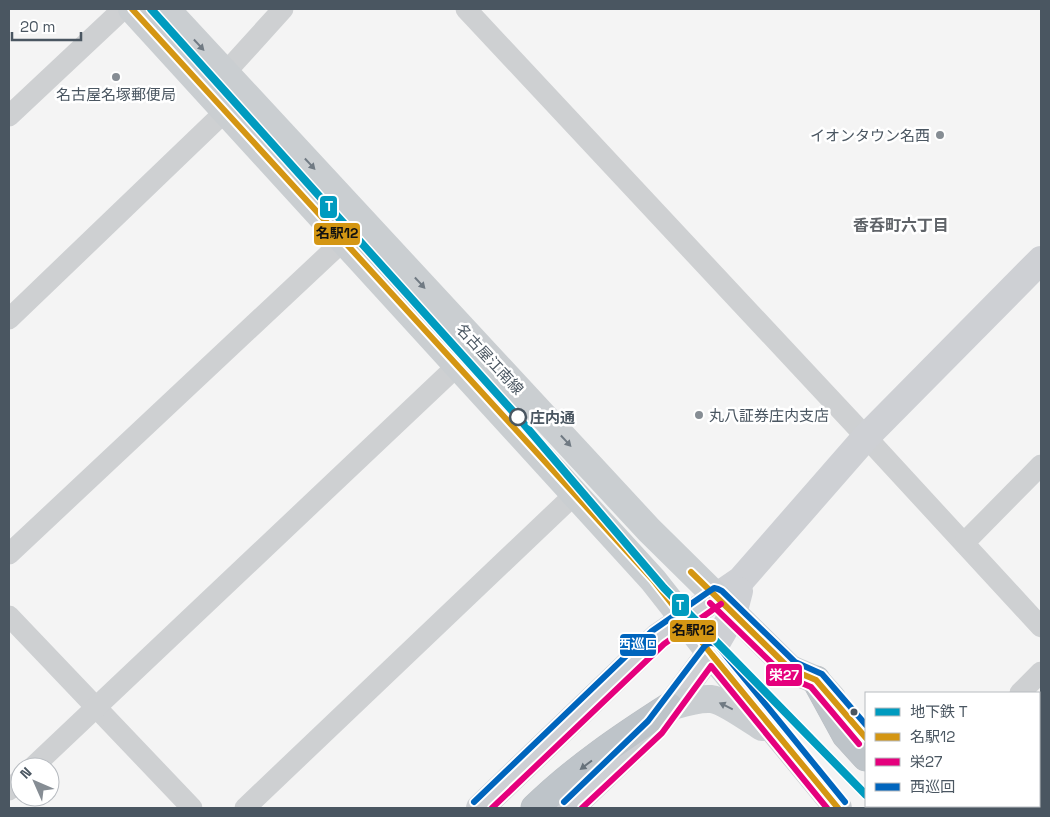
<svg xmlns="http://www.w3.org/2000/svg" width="1050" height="817" font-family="'Space Grotesk','Noto Sans JP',sans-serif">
  <rect width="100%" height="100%" fill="#f4f4f4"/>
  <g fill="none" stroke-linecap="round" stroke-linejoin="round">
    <defs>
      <g id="highway">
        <polyline points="816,680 846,735 866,757"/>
        <polyline points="921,806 924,808"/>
        <path d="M535,808C575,769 622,737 669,707"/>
      </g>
    </defs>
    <!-- highway casing -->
    <use href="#highway" stroke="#b9bec3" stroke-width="29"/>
    <!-- street -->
    <g stroke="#ced0d2" stroke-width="21">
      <polyline points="466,9 866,437 1041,627"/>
      <polyline points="217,84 225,73 283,9"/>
      <polyline points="9,116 123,9"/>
      <polyline points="9,319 236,101"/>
      <polyline points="964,543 1041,465"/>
      <polyline points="9,554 344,240"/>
      <polyline points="9,616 192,808"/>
      <polyline points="1020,693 1041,672"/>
      <polyline points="33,767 458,365"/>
      <polyline points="9,790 20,780"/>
      <polyline points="245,808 575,494"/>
    </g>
    <!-- secondary -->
    <g stroke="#ced0d4" stroke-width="28">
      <polyline points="480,808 658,637 741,580 866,437 1041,260"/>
      <polyline points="570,808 655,727 711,652 733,614 739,591"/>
    </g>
    <!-- primary -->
    <g stroke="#caced1" stroke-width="28">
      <polyline points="132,9 653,580 712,655 838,808"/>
      <polyline points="166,9 649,530 790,669 816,680 832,698"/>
      <path d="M669,707C683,703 697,698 711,699C723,700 751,720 762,727"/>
    </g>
    <!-- highway -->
    <use href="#highway" stroke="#bec4c9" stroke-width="28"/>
    <defs>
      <g id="bus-1">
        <polyline points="132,9 653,580 712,655 838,808"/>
        <polyline points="691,572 790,669 816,680 866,738"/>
      </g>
      <g id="bus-2">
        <polyline points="710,603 785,676 811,687 859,744"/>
        <polyline points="492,808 664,644 721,604"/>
        <polyline points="582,808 662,733 711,666 827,808"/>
      </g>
      <g id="bus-3">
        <polyline points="474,802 652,631 714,588 718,589 722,591 795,662 822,674 866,725"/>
        <path d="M564,802L648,721L704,647C708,642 713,642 718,646L845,802"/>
      </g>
    </defs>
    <!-- bus-1 casing -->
    <use href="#bus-1" stroke="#fff" stroke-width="10"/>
    <!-- bus-2 casing -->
    <use href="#bus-2" stroke="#fff" stroke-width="10"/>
    <!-- bus-3 casing -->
    <use href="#bus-3" stroke="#fff" stroke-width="10"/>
    <!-- bus-1 -->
    <use href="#bus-1" stroke="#d49613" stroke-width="6"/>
    <!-- bus-2 -->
    <use href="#bus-2" stroke="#e5007d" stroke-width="6"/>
    <!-- bus-3 -->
    <use href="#bus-3" stroke="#0065bd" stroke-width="6"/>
    <defs>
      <polyline id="metro-1" points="151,9 517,416 664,588 866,795"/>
    </defs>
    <!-- metro-1 casing -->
    <use href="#metro-1" stroke="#fff" stroke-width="11"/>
    <!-- metro-1 -->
    <use href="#metro-1" stroke="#009bbf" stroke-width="8"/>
  </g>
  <!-- one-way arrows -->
  <defs><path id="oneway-solid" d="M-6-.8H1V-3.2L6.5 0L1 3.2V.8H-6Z" transform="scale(1.25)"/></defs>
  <g fill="#707a83">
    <use href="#oneway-solid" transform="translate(199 45) rotate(47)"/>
    <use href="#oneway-solid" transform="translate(310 164) rotate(47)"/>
    <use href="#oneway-solid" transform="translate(420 283) rotate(47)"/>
    <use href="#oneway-solid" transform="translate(566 441) rotate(47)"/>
    <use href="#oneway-solid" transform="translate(726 706) rotate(-154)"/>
  </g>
  <use fill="#67727b" href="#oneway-solid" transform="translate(586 765) rotate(143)"/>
  <!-- markers -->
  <g fill="#868d94" stroke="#fff" stroke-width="2">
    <circle cx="116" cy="77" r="5"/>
    <circle cx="940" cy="135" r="5"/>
    <circle cx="699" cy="415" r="5"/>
  </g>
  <circle fill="#fff" stroke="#4a5661" stroke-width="2.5" cx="518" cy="417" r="8"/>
  <circle fill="#4a5661" stroke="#fff" stroke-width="2" cx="854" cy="712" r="4.5"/>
  <g text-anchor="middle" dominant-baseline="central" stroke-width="5" stroke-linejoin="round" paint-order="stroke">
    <!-- poi labels -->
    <g font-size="15" fill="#4a5661" stroke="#fff">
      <text x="116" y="94">名古屋名塚郵便局</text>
      <text x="930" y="135" text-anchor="end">イオンタウン名西</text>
      <text x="709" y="415" text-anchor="start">丸八証券庄内支店</text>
    </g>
    <!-- street labels -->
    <g font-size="15" fill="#4a5661" stroke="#fff">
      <text transform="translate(490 359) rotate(47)">名古屋江南線</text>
    </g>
    <!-- stop labels -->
    <g font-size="15" font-weight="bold" fill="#4a5661" stroke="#fff" text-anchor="start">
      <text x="530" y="417">庄内通</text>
    </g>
    <!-- neighbourhood labels -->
    <g font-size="16" font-weight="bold" fill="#5f6368" stroke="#fff">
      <text x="901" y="225">香呑町六丁目</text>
    </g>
  </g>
  <g stroke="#fff" stroke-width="2">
    <rect x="319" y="195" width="19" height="24" rx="5" fill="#009bbf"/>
    <rect x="313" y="222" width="48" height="24" rx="5" fill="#d49613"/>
    <rect x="671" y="593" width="19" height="24" rx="5" fill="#009bbf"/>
    <rect x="669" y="619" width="48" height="24" rx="5" fill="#d49613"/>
    <rect x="619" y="633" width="38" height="24" rx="5" fill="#0065bd"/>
    <rect x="765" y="663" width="38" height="24" rx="5" fill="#e5007d"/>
  </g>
  <g font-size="14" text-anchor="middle" font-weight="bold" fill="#fff">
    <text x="329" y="211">T</text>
    <text x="680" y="610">T</text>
    <text x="638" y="649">西巡回</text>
    <text x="784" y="680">栄27</text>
  </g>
  <g font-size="14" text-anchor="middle" font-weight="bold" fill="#111">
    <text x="337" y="238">名駅12</text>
    <text x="693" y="635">名駅12</text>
  </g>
  <!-- border -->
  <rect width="1050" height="817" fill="none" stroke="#4a5661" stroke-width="20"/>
  <!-- legend -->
  <rect x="865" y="692" width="175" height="115" fill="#ffffff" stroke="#b7bbc0"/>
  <rect x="875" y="708" width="25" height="8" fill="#009bbf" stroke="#b7bbc0"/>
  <text x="910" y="717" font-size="15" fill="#4a5661">地下鉄 T</text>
  <rect x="875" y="733" width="25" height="8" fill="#d49613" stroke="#b7bbc0"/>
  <text x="910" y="742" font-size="15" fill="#4a5661">名駅12</text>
  <rect x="875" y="758" width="25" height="8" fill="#e5007d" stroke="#b7bbc0"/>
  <text x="910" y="767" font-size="15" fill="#4a5661">栄27</text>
  <rect x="875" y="783" width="25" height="8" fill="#0065bd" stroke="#b7bbc0"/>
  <text x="910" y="792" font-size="15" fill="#4a5661">西巡回</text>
  <!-- north arrow -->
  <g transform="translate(35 782) rotate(315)"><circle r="24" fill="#ffffff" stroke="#b7bbc0"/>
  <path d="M0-4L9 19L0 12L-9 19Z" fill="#868d94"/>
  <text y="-8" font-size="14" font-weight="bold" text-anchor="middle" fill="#4a5661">N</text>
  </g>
  <!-- scale -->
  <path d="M12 32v8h69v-8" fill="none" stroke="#4a5661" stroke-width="2.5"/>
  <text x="20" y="32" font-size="15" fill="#4a5661" stroke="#ffffff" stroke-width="4" paint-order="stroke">20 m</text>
</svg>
